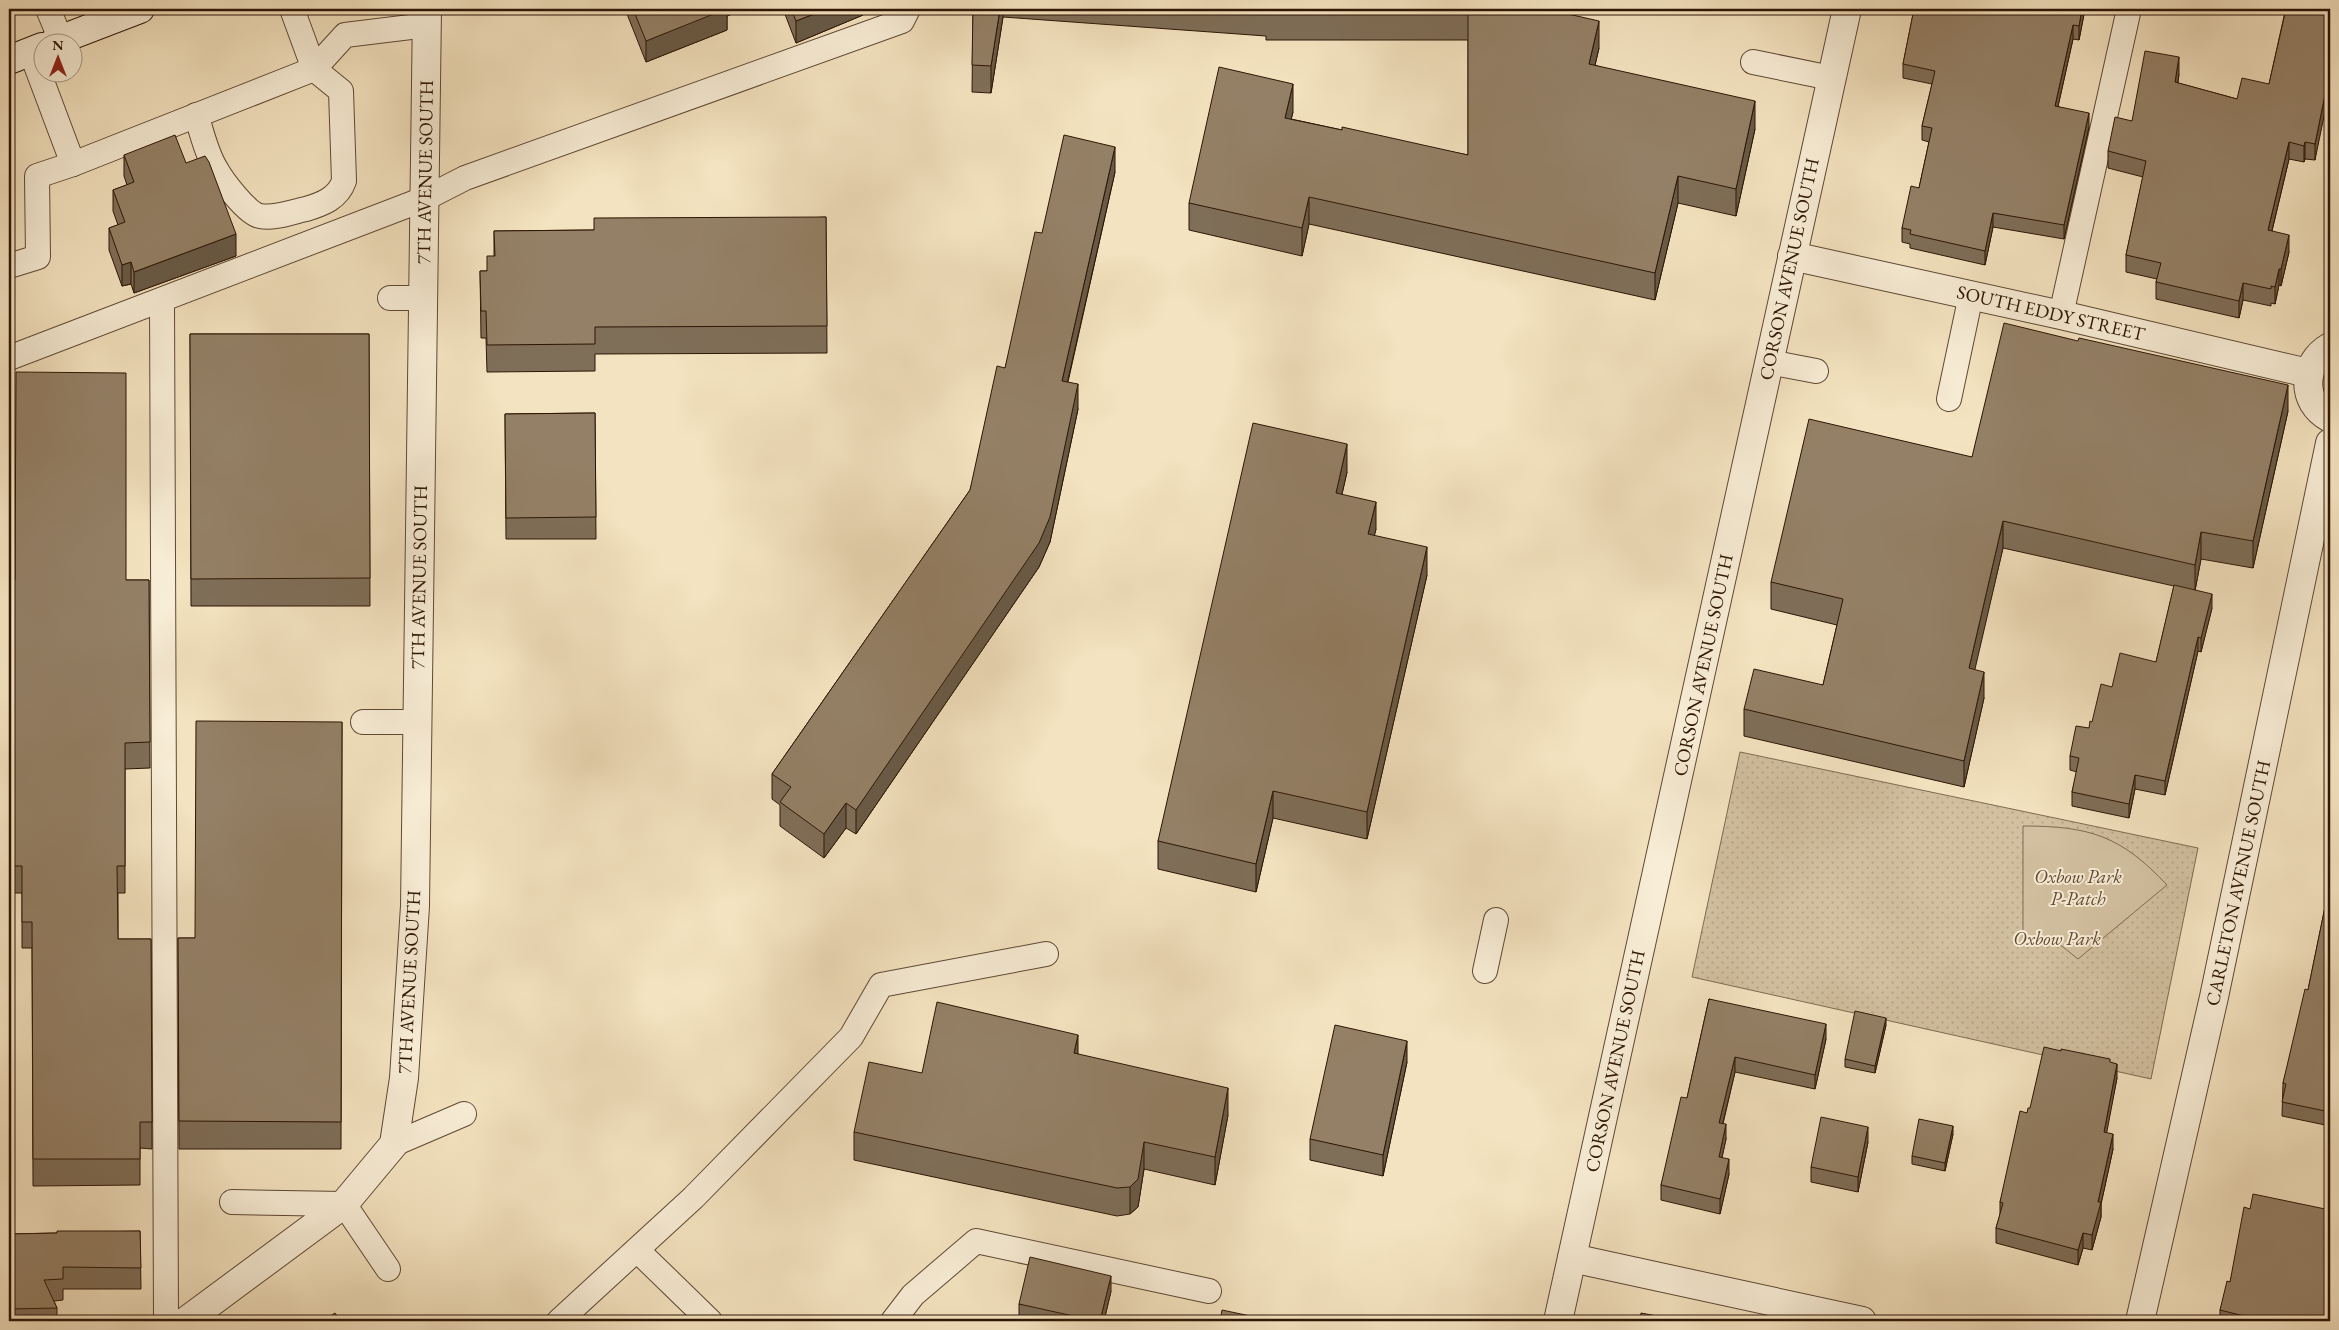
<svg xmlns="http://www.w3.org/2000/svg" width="2339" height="1330" font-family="'EB Garamond',serif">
  <defs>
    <pattern id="park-dots" width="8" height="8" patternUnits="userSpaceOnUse" patternTransform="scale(1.25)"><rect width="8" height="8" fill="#d2c0a0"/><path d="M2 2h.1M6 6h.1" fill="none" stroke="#b5a488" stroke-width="1.8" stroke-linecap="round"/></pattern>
  </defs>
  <rect width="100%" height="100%" fill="#f4e3c0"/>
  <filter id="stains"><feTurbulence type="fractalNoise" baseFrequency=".004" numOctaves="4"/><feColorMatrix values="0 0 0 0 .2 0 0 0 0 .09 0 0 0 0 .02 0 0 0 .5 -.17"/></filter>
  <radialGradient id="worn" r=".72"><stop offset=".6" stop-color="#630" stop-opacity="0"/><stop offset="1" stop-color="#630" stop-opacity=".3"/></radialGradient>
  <!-- park -->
  <polygon fill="url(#park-dots)" stroke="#806a52" points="1740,752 2198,848 2151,1079 1692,977"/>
  <!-- garden -->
  <path fill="#d2c0a0" stroke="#806a52" d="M2023,826C2090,826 2121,836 2167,885L2078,959L2053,939L2023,940Z"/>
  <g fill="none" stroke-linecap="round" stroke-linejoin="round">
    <defs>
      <g id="service">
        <polyline points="48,9 61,40"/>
        <polyline points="31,52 73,164 314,69 292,9"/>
        <polyline points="1753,62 1831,78"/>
        <path d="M196,115C202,132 206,153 216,169C222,180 248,215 260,216C275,219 291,212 306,209C323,204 338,198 344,181L341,91L314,69L345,35L427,25"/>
        <polyline points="9,266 38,257 37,176 73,164"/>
        <polyline points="390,298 423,298"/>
        <polyline points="162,300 166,1321"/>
        <polyline points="2061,315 2129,9"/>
        <polyline points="9,358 424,199 465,178 902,21 908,9"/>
        <polyline points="1769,362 1816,371"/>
        <polyline points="1949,399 1971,295"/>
        <polyline points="363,722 417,722"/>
        <polyline points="1485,971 1496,920"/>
        <polyline points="394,1144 464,1114"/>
        <polyline points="232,1202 344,1204 388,1269"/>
        <polyline points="637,1250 710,1321"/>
        <polyline points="559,1321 693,1198 851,1037 881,985 1046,954"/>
        <polyline points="893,1321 913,1295 976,1241 1209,1291"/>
      </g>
      <g id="minor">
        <polyline points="1792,256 2061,315 2308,373"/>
        <path d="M2330,347C2302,363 2300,402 2330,418"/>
        <polyline points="1572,1258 1862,1321"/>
        <polyline points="186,1321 344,1204 394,1144 404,1078 415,906 427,9"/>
        <polyline points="2140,1321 2214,997 2330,443"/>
      </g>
      <polyline id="tertiary" points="1558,1321 1847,9"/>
      <g id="secondary">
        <polyline points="54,42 140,9"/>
        <polyline points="9,60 42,47"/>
      </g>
    </defs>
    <!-- service casing -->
    <use href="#service" stroke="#5f4834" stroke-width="26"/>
    <!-- minor casing -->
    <use href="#minor" stroke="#5f4834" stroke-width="30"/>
    <!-- tertiary casing -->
    <use href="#tertiary" stroke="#5f4834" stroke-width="30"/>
    <!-- secondary casing -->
    <use href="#secondary" stroke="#2d1505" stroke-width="30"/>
    <!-- service -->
    <use href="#service" stroke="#f8edd6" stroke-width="24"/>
    <!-- minor -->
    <use href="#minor" stroke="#f8edd6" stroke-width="28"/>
    <!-- tertiary -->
    <use href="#tertiary" stroke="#f8edd6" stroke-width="28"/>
    <!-- secondary -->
    <use href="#secondary" stroke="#f8edd6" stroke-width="28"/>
  </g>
  <!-- wall -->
  <g fill="#7f6e58" stroke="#2d1505">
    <polygon points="625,9 744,9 727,16 727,30 646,62"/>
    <polygon points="783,9 863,9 863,15 796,43"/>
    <polygon points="973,9 1546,9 1599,48 1595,65 1755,129 1736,216 1678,203 1655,300 1309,224 1302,256 1189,230 1189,203 1293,112 1291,119 1342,130 1468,155 1468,40 1266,40 1266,36 1003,17 991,93 972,92"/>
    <polygon points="1914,9 2085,9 2079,40 2073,39 2058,106 2089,127 2064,239 1993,227 1985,265 1910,248 1910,244 1902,242 1902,228 1919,188 1929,142 1922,140 1922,126 1932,84 1903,78 1903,64"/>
    <polygon points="2269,9 2330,9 2315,160 2305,159 2304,162 2289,159 2272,231 2289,252 2281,286 2279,285 2275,304 2271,303 2271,306 2243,300 2239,318 2156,299 2156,282 2157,279 2126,272 2126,255 2143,177 2108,168 2108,151 2132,121 2179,74 2178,83 2237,99 2269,84 2285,12"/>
    <polygon points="124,155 186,163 236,256 134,293 131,284 122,286 109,250 109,228 118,225 113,211 113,190 127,185 124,176"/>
    <polygon points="1115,172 1068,382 1078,409 1050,542 1039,567 856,834 846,828 824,858 780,826 780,805 772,799 772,774 970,490 1005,368 1042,233"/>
    <polygon points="826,217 827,353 595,354 595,371 487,372 486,338 481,338 480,271 487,271 494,256 494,231 594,230"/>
    <polygon points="190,334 369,334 370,606 191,606"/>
    <polygon points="2288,411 2253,568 2201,559 2195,590 2212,608 2201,652 2198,651 2165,795 2135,789 2129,818 2072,806 2072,792 2077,772 2070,770 2070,756 2089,728 2112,687 2156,662 2174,586 2003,548 1974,669 1984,698 1964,787 1744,736 1744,709 1823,685 1837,625 1771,609 1771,582 1972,457"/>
    <polygon points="595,413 596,539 506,539 505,414"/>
    <polygon points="1347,472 1342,494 1376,529 1374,536 1427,575 1367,839 1273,818 1256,892 1158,869 1158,841"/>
    <polygon points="9,580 149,580 150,768 125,769 125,893 118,893 118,939 151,939 152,1149 140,1148 140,1185 33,1186 32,948 22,948 22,893 9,893"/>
    <polygon points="342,722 341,1149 179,1149 178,938 195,938"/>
    <polygon points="2330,858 2330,1126 2282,1116 2283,1083 2308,990 2328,893 2326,893 2326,879"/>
    <polygon points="1709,999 1826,1039 1815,1089 1735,1072 1723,1124 1726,1139 1722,1157 1729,1174 1720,1214 1661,1200 1661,1185 1687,1098"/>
    <polygon points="1886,1025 1875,1073 1845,1067 1845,1059"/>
    <polygon points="1078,1054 1228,1115 1215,1185 1144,1169 1138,1207 1130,1214 1117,1216 854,1160 854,1132 922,1073"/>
    <polygon points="1407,1062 1383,1176 1310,1160 1310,1139"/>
    <polygon points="2110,1062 2117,1078 2106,1133 2113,1149 2101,1204 2101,1217 2092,1250 2083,1248 2078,1265 1996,1243 1996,1228 2000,1215 2000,1202 2027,1113"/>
    <polygon points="1953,1134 1945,1171 1912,1164 1912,1156"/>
    <polygon points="1868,1142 1858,1192 1811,1182 1811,1167"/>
    <polygon points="2250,1209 2330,1321 2220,1321 2220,1310 2230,1282"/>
    <polygon points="140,1231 141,1289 63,1289 63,1300 54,1301 57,1308 57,1321 9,1321 9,1234 57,1233"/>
    <polygon points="1111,1291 1104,1321 1031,1321 1019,1319 1019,1304"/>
  </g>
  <!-- shaded-wall -->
  <g fill="#685a47" stroke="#2d1505">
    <polygon points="722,9 744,9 727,16 727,30 646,62 646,41"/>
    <polygon points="827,9 863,9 863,15 796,43 796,21"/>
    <polygon points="1000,9 1003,9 1003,17 991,93 991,66"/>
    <polygon points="2082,9 2085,9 2079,40 2079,26"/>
    <polygon points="1599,21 1599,48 1589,91 1589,64"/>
    <polygon points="2073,25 2073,39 2055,120 2055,106"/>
    <polygon points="2179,57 2179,74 2175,99 2175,82"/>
    <polygon points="2330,70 2330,87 2315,160 2315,144"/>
    <polygon points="1293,84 1293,112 1285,145 1285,118"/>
    <polygon points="1755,101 1755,129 1736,216 1736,189"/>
    <polygon points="2089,113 2089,127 2064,239 2064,225"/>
    <polygon points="2289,142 2289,159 2268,247 2268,230"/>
    <polygon points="2305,142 2305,159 2304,162 2304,146"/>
    <polygon points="1115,147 1115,172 1062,406 1062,381"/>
    <polygon points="1678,176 1678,203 1655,300 1655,273"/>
    <polygon points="1309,197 1309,224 1302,256 1302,228"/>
    <polygon points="1993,213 1993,227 1985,265 1985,251"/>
    <polygon points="236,234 236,256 134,293 134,272"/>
    <polygon points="2289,235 2289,252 2281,286 2281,269"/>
    <polygon points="131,262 131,284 122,286 122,265"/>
    <polygon points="2279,269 2279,285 2275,304 2275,287"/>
    <polygon points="2243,283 2243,300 2239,318 2239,301"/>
    <polygon points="1078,384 1078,409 1050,542 1039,567 856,834 856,810"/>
    <polygon points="2288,385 2288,411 2253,568 2253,541"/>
    <polygon points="1347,444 1347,472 1336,520 1336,493"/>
    <polygon points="1376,502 1376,529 1368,562 1368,534"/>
    <polygon points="2003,521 2003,548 1969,695 1969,668"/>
    <polygon points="2201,532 2201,559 2195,591 2195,565"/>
    <polygon points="1427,547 1427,575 1367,839 1367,812"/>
    <polygon points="2212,594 2212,608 2201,652 2201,638"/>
    <polygon points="2198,637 2198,651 2165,795 2165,781"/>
    <polygon points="1984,672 1984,698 1964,787 1964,761"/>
    <polygon points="2135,775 2135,789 2129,818 2129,804"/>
    <polygon points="1273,791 1273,818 1256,892 1256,864"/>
    <polygon points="846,803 846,828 824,858 824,834"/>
    <polygon points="1886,1018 1886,1025 1875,1073 1875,1066"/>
    <polygon points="1826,1024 1826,1039 1815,1089 1815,1075"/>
    <polygon points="1078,1035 1078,1062 1074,1053"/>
    <polygon points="1407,1041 1407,1062 1383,1176 1383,1155"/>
    <polygon points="1735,1057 1735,1072 1719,1138 1719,1123"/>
    <polygon points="2117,1064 2117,1078 2104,1147 2104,1132"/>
    <polygon points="1228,1088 1228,1115 1215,1185 1215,1157"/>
    <polygon points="1726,1124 1726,1139 1719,1171 1719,1157"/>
    <polygon points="1953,1126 1953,1134 1945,1171 1945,1163"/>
    <polygon points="1868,1127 1868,1142 1858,1192 1858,1177"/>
    <polygon points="2113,1134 2113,1149 2101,1204 2101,1217 2092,1250 2092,1235 2098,1202"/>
    <polygon points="1144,1142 1144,1169 1138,1207 1130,1214 1130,1187"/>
    <polygon points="1729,1159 1729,1174 1720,1214 1720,1199"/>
    <polygon points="2083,1233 2083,1248 2078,1265 2078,1250"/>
    <polygon points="1111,1276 1111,1291 1104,1321 1100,1321"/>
  </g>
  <!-- building -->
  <g fill="#948066" stroke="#2d1505">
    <polygon points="633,9 726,9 646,41"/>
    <polygon points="791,9 827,9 796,21"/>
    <polygon points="973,9 1000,9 991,66 972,65"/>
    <polygon points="1264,9 1546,9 1599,21 1589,64 1755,101 1736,189 1678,176 1655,273 1309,197 1302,228 1189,203 1219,67 1293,84 1285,118 1342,130 1342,127 1468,155 1468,13 1266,13 1266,9"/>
    <polygon points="1914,9 2082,9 2079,26 2073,25 2055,106 2089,113 2064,225 1993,213 1985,251 1910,234 1911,230 1902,228 1911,186 1919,188 1932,128 1922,126 1935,71 1903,64"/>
    <polygon points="2286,9 2330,9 2330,70 2315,144 2305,142 2304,146 2289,142 2268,230 2289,235 2281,269 2279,269 2275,287 2271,286 2271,289 2243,283 2239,301 2156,282 2161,263 2126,255 2146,161 2108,151 2115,117 2132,121 2145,51 2179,57 2175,82 2237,99 2242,78 2269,84"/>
    <polygon points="175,135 186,163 205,156 209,162 236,234 134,272 131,262 122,265 109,228 125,222 113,190 134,182 124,155"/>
    <polygon points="1064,135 1115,147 1062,381 1078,384 1050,517 1039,543 856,810 846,803 824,834 780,802 791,787 772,774 970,490 997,366 1005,368 1035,232 1042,233"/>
    <polygon points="826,217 827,326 595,327 595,344 487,345 486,311 481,311 480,271 487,271 487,256 495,256 494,231 594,230 594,218"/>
    <polygon points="2004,323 2078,341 2079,338 2288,385 2253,541 2201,532 2195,565 2003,521 1969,668 1984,672 1964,761 1744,709 1754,669 1823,685 1843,599 1771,582 1809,419 1972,457"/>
    <polygon points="190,334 369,334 370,578 191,579"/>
    <polygon points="16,372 126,373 126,580 149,580 150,742 125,743 125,866 117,866 118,939 151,939 152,1122 140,1122 140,1159 33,1159 32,922 22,922 22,866 9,866 9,580 15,580"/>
    <polygon points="595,413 596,517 506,518 505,414"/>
    <polygon points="1253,423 1347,444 1336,493 1376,502 1368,534 1427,547 1367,812 1273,791 1256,864 1158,841"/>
    <polygon points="2174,585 2212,594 2201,638 2198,637 2165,781 2135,775 2129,804 2072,792 2079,758 2070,756 2076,726 2089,728 2090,721 2092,722 2101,684 2112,687 2120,653 2156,662"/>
    <polygon points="196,721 342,722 341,1122 179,1121 178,938 195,938"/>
    <polygon points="2330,858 2330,1112 2282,1102 2286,1084 2283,1083 2305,989 2308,990 2327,897 2330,879 2326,879"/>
    <polygon points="1709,999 1826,1024 1815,1075 1735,1057 1719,1123 1726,1124 1719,1157 1729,1159 1720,1199 1661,1185 1681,1097 1687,1098"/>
    <polygon points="937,1002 1078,1035 1074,1053 1228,1088 1215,1157 1144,1142 1138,1179 1130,1187 1117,1188 854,1132 869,1062 922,1073"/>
    <polygon points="1855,1011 1886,1018 1875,1066 1845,1059"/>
    <polygon points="1335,1025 1407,1041 1383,1155 1310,1139"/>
    <polygon points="2044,1047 2061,1051 2061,1049 2110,1059 2110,1062 2117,1064 2104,1132 2113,1134 2098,1202 2101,1202 2092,1235 2083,1233 2078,1250 1996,1228 2003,1203 2000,1202 2020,1111 2027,1113 2028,1108 2030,1108"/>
    <polygon points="1821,1117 1868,1127 1858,1177 1811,1167"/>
    <polygon points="1919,1119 1953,1126 1945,1163 1912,1156"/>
    <polygon points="2253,1194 2330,1210 2330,1321 2252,1321 2252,1318 2220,1310 2227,1281 2230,1282 2244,1207 2250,1209"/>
    <polygon points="57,1231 140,1231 141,1268 63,1267 63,1279 44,1280 57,1308 9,1309 9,1234 57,1233"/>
    <polygon points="1030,1257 1111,1276 1100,1321 1096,1321 1019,1304"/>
    <polygon points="1222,1310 1274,1321 1220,1321"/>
    <polygon points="335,1313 341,1321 323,1321"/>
    <polygon points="1641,1313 1683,1321 1630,1321 1631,1316 1640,1318"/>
  </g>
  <g text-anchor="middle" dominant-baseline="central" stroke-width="4" stroke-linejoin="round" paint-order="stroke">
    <!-- street labels -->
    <g font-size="19" fill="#2d1505" stroke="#f8edd6">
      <text transform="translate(425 172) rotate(-89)">7TH AVENUE SOUTH</text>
      <text transform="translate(1789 269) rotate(-78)">CORSON AVENUE SOUTH</text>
      <text transform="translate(2051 313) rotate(13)">SOUTH EDDY STREET</text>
      <text transform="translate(419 577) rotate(-89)">7TH AVENUE SOUTH</text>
      <text transform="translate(1703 665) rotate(-78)">CORSON AVENUE SOUTH</text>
      <text transform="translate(2238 883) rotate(-78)">CARLETON AVENUE SOUTH</text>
      <text transform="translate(409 982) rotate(-87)">7TH AVENUE SOUTH</text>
      <text transform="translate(1615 1061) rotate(-78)">CORSON AVENUE SOUTH</text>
    </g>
    <!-- park labels -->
    <g font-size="19" font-style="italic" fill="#5f4834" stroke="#f8edd6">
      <text x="2078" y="876">Oxbow Park<tspan x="2078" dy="22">P-Patch</tspan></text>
      <text x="2057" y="938">Oxbow Park</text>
    </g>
  </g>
  <!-- margin -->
  <rect width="2339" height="1330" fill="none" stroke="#f4e3c0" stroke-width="30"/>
  <rect x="10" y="10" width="2319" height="1310" fill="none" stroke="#2d1505" stroke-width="2.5"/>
  <rect x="15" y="15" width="2309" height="1300" fill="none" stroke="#2d1505"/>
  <!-- north arrow -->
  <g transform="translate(58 58)"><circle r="24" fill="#f8edd6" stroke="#a79782"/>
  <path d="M0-4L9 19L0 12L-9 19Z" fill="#8f2418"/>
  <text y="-8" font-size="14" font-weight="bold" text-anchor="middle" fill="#2d1505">N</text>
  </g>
  <rect width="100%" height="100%" filter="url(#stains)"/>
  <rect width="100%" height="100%" fill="url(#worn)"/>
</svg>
